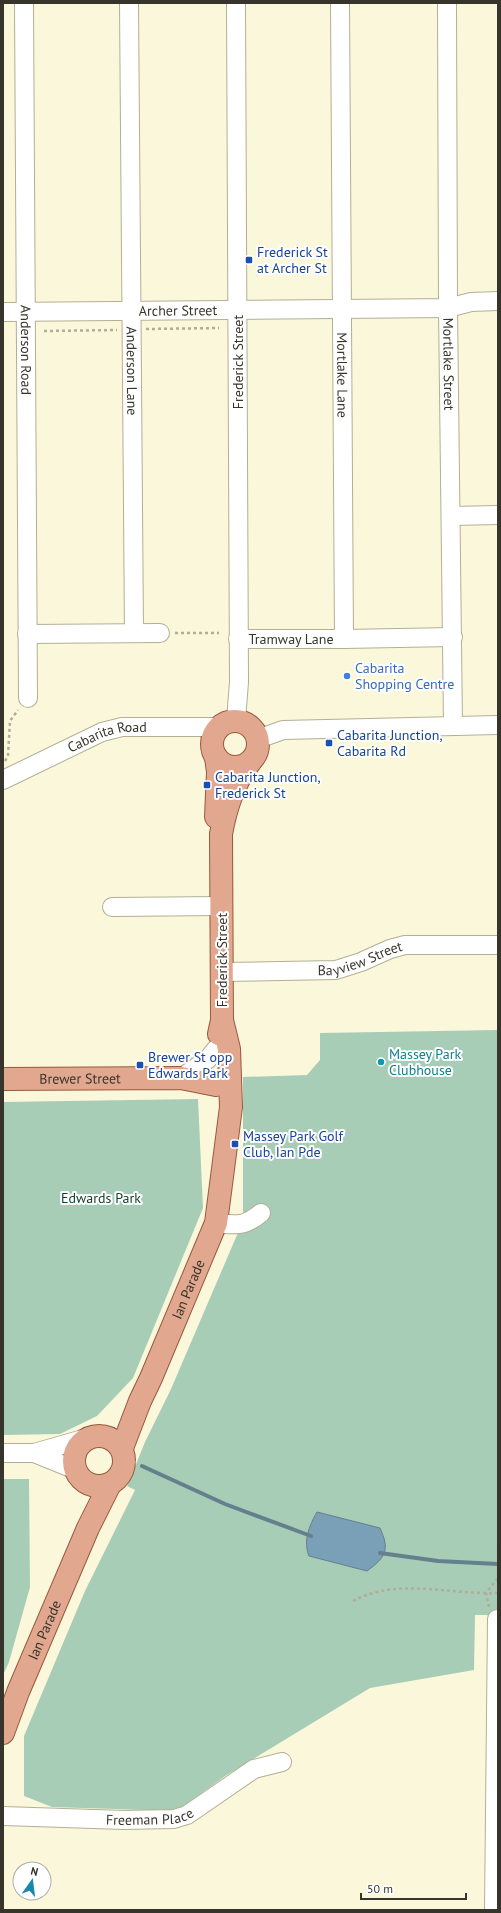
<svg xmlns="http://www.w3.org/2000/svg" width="501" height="1913" font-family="'PT Sans',sans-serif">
  <rect width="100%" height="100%" fill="#fbf7db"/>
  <!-- green -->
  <g fill="#a7cdb6">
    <polygon points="498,1030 498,1615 475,1615 474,1670 370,1688 225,1776 177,1811 52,1807 24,1796 24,1736 85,1591 135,1490 127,1486 145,1442 171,1389 243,1221 243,1077 307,1075 320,1060 320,1033"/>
    <polygon points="198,1099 203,1208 133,1378 97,1416 60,1434 3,1435 3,1102"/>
    <polygon points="3,1479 29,1479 30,1587 9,1662 3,1675"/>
  </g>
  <!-- water -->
  <path fill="#79a0b7" stroke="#65808d" d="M317,1512L380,1528C390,1550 386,1557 367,1571L309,1556C303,1541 309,1526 317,1512Z"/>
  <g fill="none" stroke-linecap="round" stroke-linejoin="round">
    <!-- stream -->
    <g stroke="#65808d" stroke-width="4">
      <polyline points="142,1466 225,1504 311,1536"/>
      <polyline points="380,1553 438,1561 498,1564"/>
    </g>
    <defs>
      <g id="minor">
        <path id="s1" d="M24,3L28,698"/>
        <path id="s2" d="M129,3L134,633"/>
        <path id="s3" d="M340,3L344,639L453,637"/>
        <path id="s4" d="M447,3L448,308L453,726"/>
        <path id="s5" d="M3,312L448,308L471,302L498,301"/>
        <polyline points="451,516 498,515"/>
        <polyline points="27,634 160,633"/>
        <path id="s6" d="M238,639H344"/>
        <polyline points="236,720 239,682 236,3"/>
        <polyline points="258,739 283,730 498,725"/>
        <path id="s7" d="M3,780L102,732L122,727H218"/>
        <polyline points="112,907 221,906"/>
        <path id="s8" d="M222,972L336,970L361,962L390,949L405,945H498"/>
        <polyline points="181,1078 208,1059 216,1049"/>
        <path d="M216,1223C237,1225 244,1227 261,1213"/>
        <polyline points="3,1453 34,1453 90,1437"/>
        <polyline points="34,1453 76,1470"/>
        <path id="s9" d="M3,1816L124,1820L174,1819L187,1815L254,1769L282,1762"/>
        <polyline points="494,1910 497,1619"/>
      </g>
      <g id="major">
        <circle cx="235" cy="744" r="23"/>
        <polyline points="216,757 218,772 216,817"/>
        <path d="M219,1034L222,1020L221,834C226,807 233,785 250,762"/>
        <path id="s10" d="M3,1079L181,1078L216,1085"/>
        <circle cx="99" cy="1461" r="25"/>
        <path id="s11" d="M122,1448L140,1401L151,1378L216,1223L231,1107L229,1049L222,1020"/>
        <path id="s12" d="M3,1733L18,1692L88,1528L110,1484"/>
      </g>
    </defs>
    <!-- minor casing -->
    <use href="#minor" stroke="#b3af94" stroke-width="20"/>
    <!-- major casing -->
    <use href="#major" stroke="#98593c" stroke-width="24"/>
    <!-- path -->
    <g stroke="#b0ad98" stroke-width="2.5" stroke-dasharray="3 3" stroke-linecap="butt">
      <polyline points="146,329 219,328"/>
      <polyline points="44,331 117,330"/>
      <polyline points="175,633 219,633"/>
      <polyline points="5,761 8,756 10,721 18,710"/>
      <polyline points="127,1480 135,1461"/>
      <path d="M353,1601C398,1577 449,1595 498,1593"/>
      <polyline points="489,1607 486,1593 498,1578 498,1539"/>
    </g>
    <!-- minor -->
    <use href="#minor" stroke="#fff" stroke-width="18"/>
    <!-- major -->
    <use href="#major" stroke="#e1a78f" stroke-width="22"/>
  </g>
  <!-- markers -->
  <g fill="#1a4fb4" stroke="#fff" stroke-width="1.5">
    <rect x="245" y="256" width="8" height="8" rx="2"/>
    <rect x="325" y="739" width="8" height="8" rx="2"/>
    <rect x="203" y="781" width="8" height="8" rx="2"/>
    <rect x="136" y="1061" width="8" height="8" rx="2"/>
    <rect x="231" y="1140" width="8" height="8" rx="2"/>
  </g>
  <circle fill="#3f7fe0" stroke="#fff" stroke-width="1.5" cx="347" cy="676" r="4"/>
  <circle fill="#0f9aa8" stroke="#fff" stroke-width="1.5" cx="381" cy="1062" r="4"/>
  <g text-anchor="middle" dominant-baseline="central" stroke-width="4" stroke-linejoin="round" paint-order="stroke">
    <!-- transit labels -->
    <g font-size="14" fill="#164399" stroke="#fff" text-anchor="start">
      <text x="257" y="252">Frederick St<tspan x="257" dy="16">at Archer St</tspan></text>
      <text x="337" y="735">Cabarita Junction,<tspan x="337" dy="16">Cabarita Rd</tspan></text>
      <text x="215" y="777">Cabarita Junction,<tspan x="215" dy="16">Frederick St</tspan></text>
      <text x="148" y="1057">Brewer St opp<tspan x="148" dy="16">Edwards Park</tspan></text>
      <text x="243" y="1136">Massey Park Golf<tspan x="243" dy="16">Club, Ian Pde</tspan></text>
    </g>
    <!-- street labels -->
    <g font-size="14" fill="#37352b" stroke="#fff">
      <text stroke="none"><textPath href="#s5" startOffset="175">Archer Street</textPath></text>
      <text stroke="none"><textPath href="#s1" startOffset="347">Anderson Road</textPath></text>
      <text transform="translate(238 362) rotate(-90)">Frederick Street</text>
      <text stroke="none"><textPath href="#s4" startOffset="361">Mortlake Street</textPath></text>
      <text stroke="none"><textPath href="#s2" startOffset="368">Anderson Lane</textPath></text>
      <text stroke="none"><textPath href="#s3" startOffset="372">Mortlake Lane</textPath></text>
      <text stroke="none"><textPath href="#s6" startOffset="53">Tramway Lane</textPath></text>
      <text stroke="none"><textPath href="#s7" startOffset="114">Cabarita Road</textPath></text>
      <text stroke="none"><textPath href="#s8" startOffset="140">Bayview Street</textPath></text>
      <text transform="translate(222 960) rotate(-90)">Frederick Street</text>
      <text stroke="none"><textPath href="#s10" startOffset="77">Brewer Street</textPath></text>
      <text stroke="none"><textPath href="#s11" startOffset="172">Ian Parade</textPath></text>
      <text stroke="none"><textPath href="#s12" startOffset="111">Ian Parade</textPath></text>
      <text stroke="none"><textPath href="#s9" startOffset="147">Freeman Place</textPath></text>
    </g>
    <!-- shop labels -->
    <g font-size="14" fill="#366cbe" stroke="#fff" text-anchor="start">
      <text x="355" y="668">Cabarita<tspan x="355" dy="16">Shopping Centre</tspan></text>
    </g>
    <!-- culture labels -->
    <g font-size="14" fill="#0d838f" stroke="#fff" text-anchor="start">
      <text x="389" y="1054">Massey Park<tspan x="389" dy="16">Clubhouse</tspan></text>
    </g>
    <!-- park labels -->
    <g font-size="14" fill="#12432b" stroke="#fff">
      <text x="101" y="1198">Edwards Park</text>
    </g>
  </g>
  <!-- border -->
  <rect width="501" height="1913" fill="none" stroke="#37352b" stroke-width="8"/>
  <!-- north arrow -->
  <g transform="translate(32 1881) rotate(14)"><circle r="19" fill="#ffffff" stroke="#afaeaa"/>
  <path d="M0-3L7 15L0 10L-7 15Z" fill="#1889ae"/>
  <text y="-6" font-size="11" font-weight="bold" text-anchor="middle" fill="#37352b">N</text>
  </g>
  <!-- scale -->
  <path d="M361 1893v6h105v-6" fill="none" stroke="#37352b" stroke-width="2"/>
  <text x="367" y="1893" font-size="12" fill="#37352b" stroke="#ffffff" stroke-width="3" paint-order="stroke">50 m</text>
</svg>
